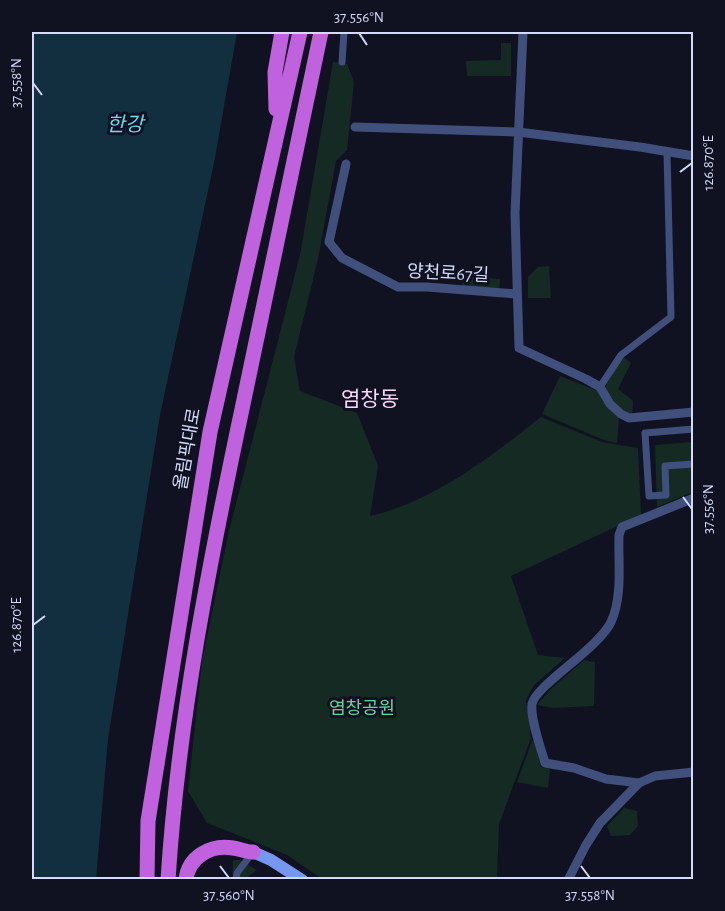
<svg xmlns="http://www.w3.org/2000/svg" width="725" height="911" font-family="'Alegreya Sans','Noto Sans KR',sans-serif">
  <rect width="100%" height="100%" fill="#101221"/>
  <!-- green -->
  <g fill="#142a23">
    <polygon points="501,43 511,43 511,76 467,76 466,61 501,60"/>
    <path d="M333,62L347,64L354,82L347,150L336,161L318,259L294,357L300,391L357,413L378,466L370,516C435,501 490,457 541,417L602,442L638,448L641,515L511,576L538,655L565,658L534,685L526,700L531,738L499,824L497,879H322L287,855L207,823L188,791L202,661L229,531L300,255Z"/>
    <polygon points="549,266 551,298 528,298 528,277 538,267"/>
    <polygon points="462,276 500,279 499,292 462,289"/>
    <polygon points="621,355 631,363 618,389 633,401 632,416 612,402 605,388"/>
    <polygon points="560,376 598,391 619,417 617,443 604,440 542,414"/>
    <polygon points="693,442 693,492 657,507 655,445"/>
    <polygon points="584,660 595,662 594,706 553,708 537,705 550,690"/>
    <polygon points="532,741 535,741 541,767 550,769 548,788 517,782"/>
    <polygon points="624,808 637,811 638,826 630,835 611,836 607,826"/>
    <polygon points="233,860 240,860 257,870 245,879 232,880"/>
  </g>
  <!-- water -->
  <polygon fill="#112f3f" points="32,32 237,32 215,158 160,415 108,739 96,879 32,879"/>
  <g fill="none" stroke-linecap="round" stroke-linejoin="round">
    <!-- pedestrian -->
    <g stroke="#404f7b" stroke-width="7">
      <polyline points="342,62 344,32"/>
      <polyline points="600,387 621,355 671,317 667,152"/>
      <polyline points="694,429 645,433 649,496 666,495 665,466 694,464"/>
      <polyline points="236,880 237,873 253,852"/>
    </g>
    <!-- minor -->
    <g stroke="#404f7b" stroke-width="9">
      <polyline points="523,32 515,213 519,348 586,379 600,387 610,404 621,414 629,418 694,412"/>
      <polyline points="355,127 518,132 640,147 694,156"/>
      <polyline points="346,164 329,242 342,258 398,287 427,287 516,294"/>
      <path d="M694,498L622,527L619,535C618,563 623,596 611,622C599,648 535,686 532,704C530,719 541,748 545,763L574,768L606,779L639,783L655,776L694,772"/>
      <polyline points="568,880 586,845 600,823 639,783"/>
    </g>
    <!-- secondary -->
    <polyline stroke="#7697f0" stroke-width="12" points="253,852 271,860 302,880"/>
    <!-- trunk -->
    <g stroke="#c062de" stroke-width="15">
      <polyline points="276,109 275,72 282,32"/>
      <polyline points="147,880 148,821 210,432 300,32"/>
      <path d="M168,880C178,721 209,565 242,409C268,283 294,157 321,32"/>
      <path d="M186,880C188,857 211,844 233,848C240,849 246,852 253,852"/>
    </g>
  </g>
  <!-- ticks -->
  <path fill="none" stroke="#d4dbfa" stroke-width="2" d="M359,33L367,45M33,83L42,95M680,172L692,163M683,497L692,509M33,625L45,616M220,866L229,878M581,866L590,878"/>
  <g text-anchor="middle" dominant-baseline="central" stroke-width="6" stroke-linejoin="round" paint-order="stroke">
    <!-- street labels -->
    <g font-size="18" fill="#d4dbfa" stroke="#101221">
      <text transform="translate(448 274) rotate(3)">양천로67길</text>
      <text transform="translate(188 449) rotate(-80)">올림픽대로</text>
    </g>
    <!-- park labels -->
    <g font-size="18" fill="#68d298" stroke="#101221">
      <text x="362" y="709">염창공원</text>
    </g>
    <!-- water labels -->
    <g font-size="20" font-style="italic" fill="#6edaef" stroke="#101221">
      <text x="125" y="125">한강</text>
    </g>
    <!-- quarter labels -->
    <g font-size="21" fill="#fbd6f8" stroke="#101221">
      <text x="370" y="399">염창동</text>
    </g>
  </g>
  <!-- border -->
  <rect width="725" height="911" fill="none" stroke="#101221" stroke-width="66"/>
  <rect x="33" y="33" width="659" height="845" fill="none" stroke="#d4dbfa" stroke-width="2"/>
  <g font-size="15" text-anchor="middle" fill="#d4dbfa">
    <text x="359" y="22">37.556°N</text>
    <text transform="translate(16 83) rotate(-90)" y="5">37.558°N</text>
    <text transform="translate(708 163) rotate(-90)" y="5">126.870°E</text>
    <text transform="translate(708 509) rotate(-90)" y="5">37.556°N</text>
    <text transform="translate(16 625) rotate(-90)" y="5">126.870°E</text>
    <text x="229" y="900">37.560°N</text>
    <text x="590" y="900">37.558°N</text>
  </g>
</svg>
